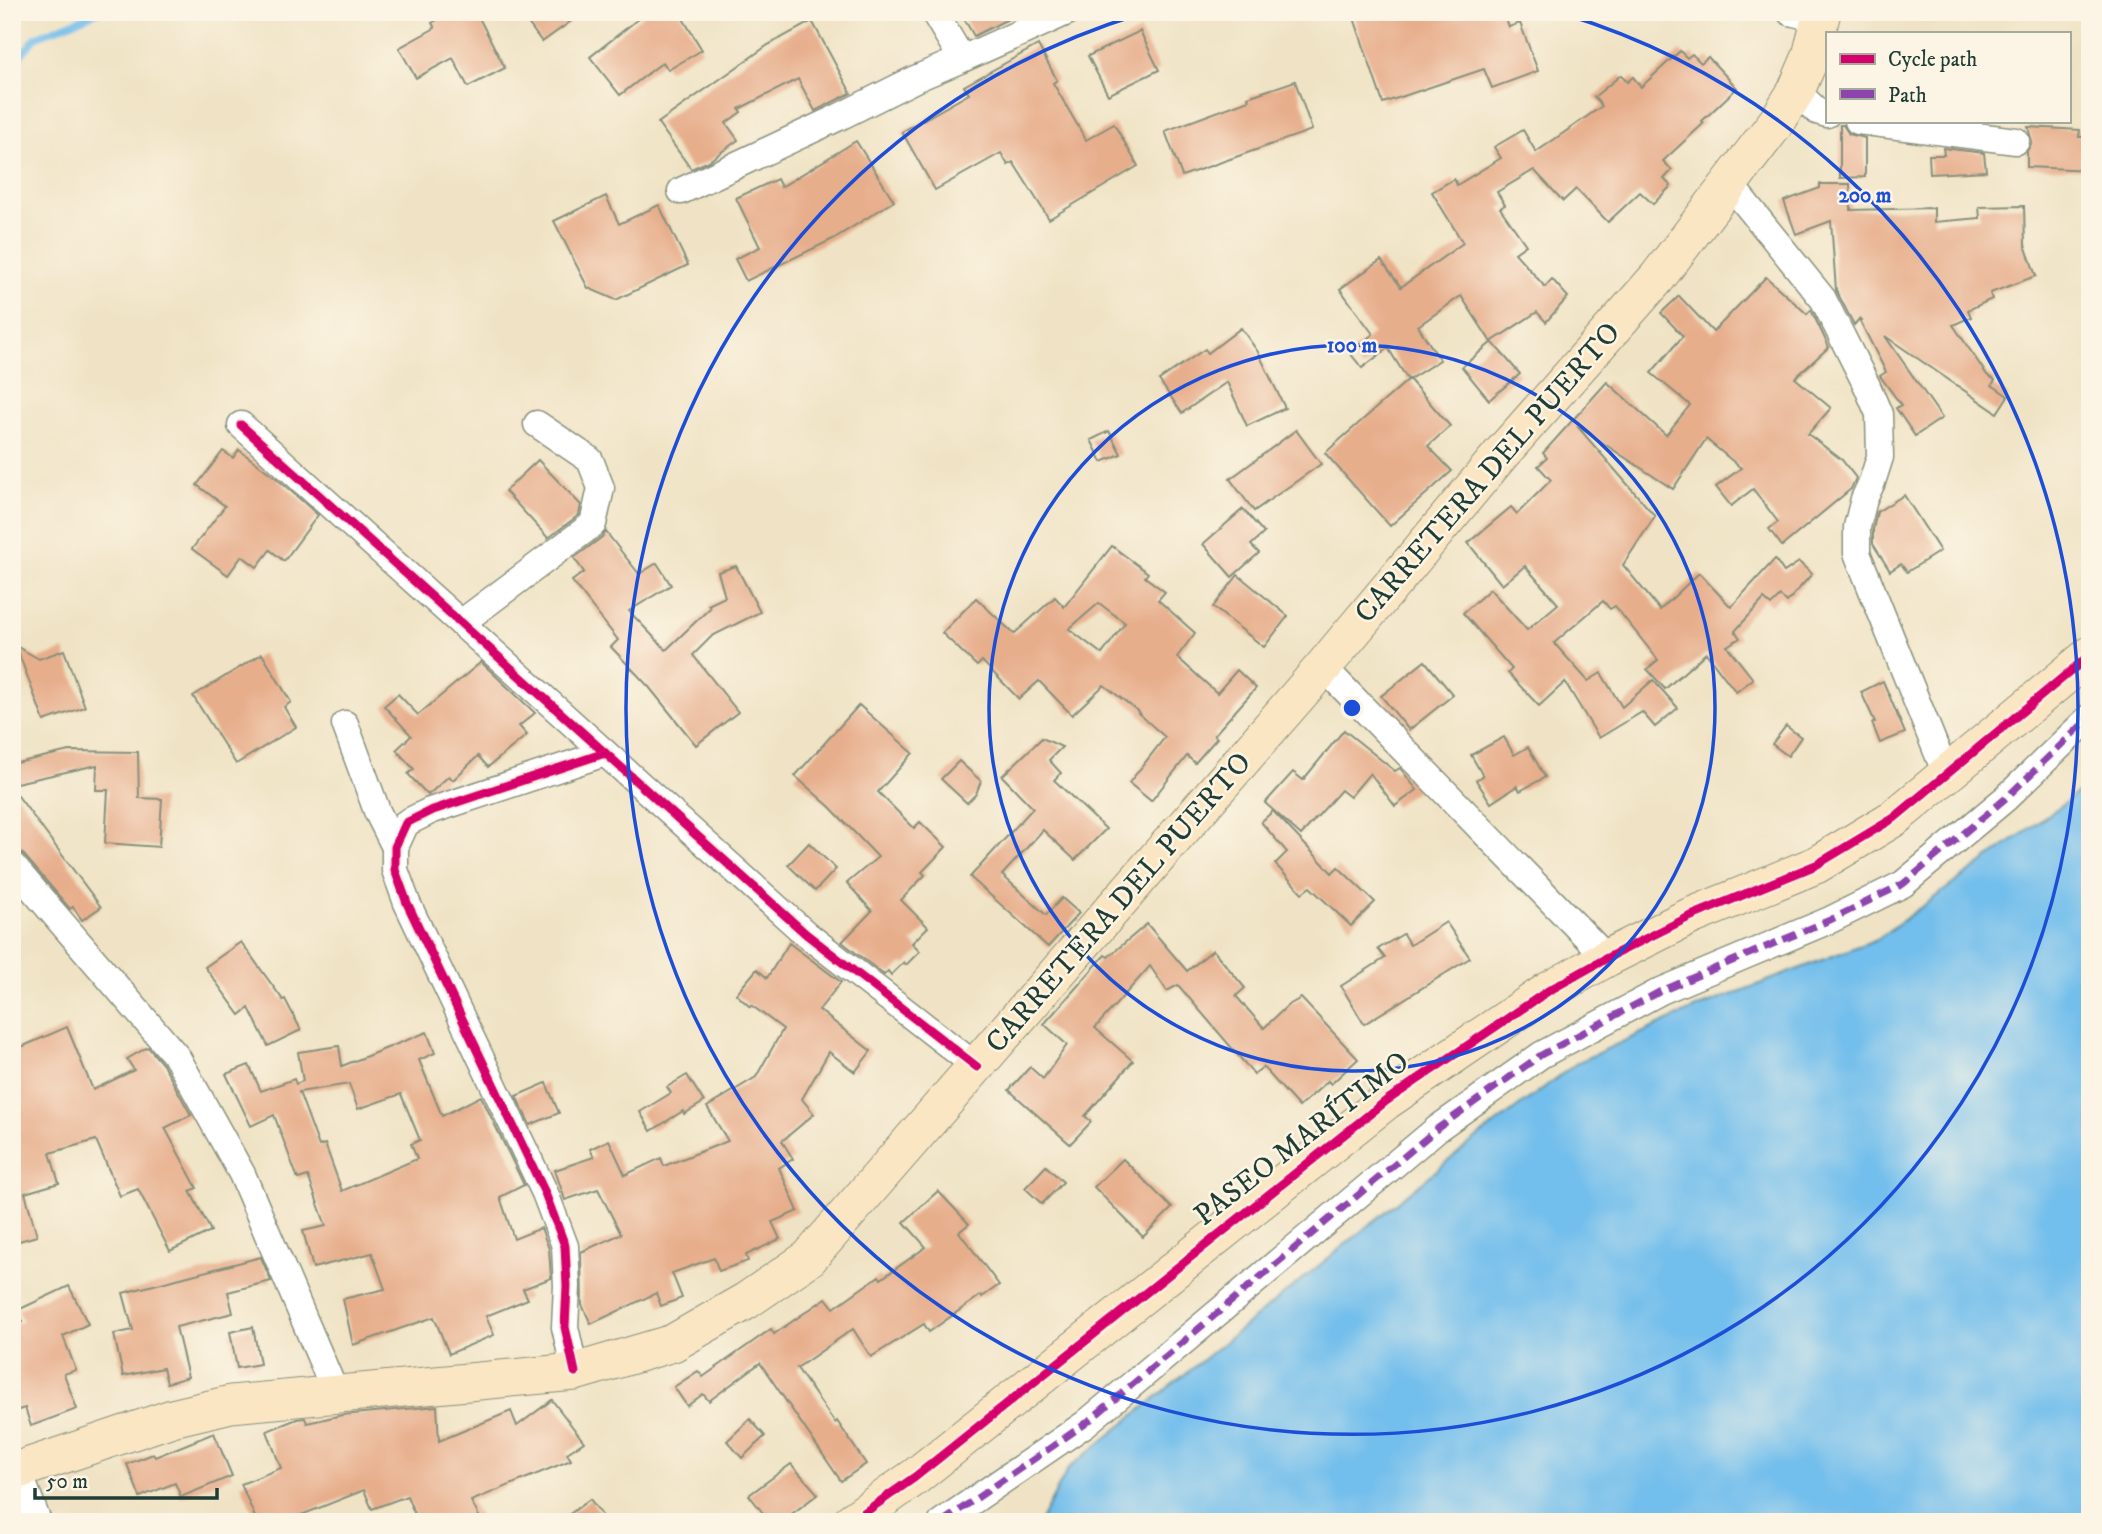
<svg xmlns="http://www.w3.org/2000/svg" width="2102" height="1534" font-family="'IM FELL DW Pica',serif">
  <rect width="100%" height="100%" fill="#fcf5e5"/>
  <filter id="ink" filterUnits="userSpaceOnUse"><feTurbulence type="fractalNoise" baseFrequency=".0143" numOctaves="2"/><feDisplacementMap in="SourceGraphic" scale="14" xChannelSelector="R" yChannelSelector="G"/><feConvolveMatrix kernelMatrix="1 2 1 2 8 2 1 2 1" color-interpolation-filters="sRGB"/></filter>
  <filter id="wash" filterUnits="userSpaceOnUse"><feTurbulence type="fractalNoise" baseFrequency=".00686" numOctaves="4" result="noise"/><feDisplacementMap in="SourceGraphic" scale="28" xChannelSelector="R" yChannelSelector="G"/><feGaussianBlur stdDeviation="1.57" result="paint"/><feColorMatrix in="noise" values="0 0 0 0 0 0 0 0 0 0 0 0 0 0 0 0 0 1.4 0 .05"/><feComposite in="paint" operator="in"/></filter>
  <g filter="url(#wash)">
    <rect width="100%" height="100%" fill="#f0e3c5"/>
    <!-- water -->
    <polygon fill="#72beec" stroke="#487e90" stroke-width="2" points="2090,782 2090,1522 1040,1522 1068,1469 1474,1140 1578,1062 1694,1009 1877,939 2066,802"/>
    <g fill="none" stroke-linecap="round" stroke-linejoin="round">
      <!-- stream -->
      <polyline stroke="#72beec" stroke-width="7" points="12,66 36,37 98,12"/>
    </g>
    <g id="blocks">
      <!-- building -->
      <g fill="#e7ae8c" fill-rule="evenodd">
        <polygon points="450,12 476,12 505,68 468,87 453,58 416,78 399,48 435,28 432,23"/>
        <polygon points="520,12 584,12 542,42"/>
        <polygon points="647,12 679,12 702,50 668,70 663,62 620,95 590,57"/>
        <polygon points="960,12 1022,12 974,36"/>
        <polygon points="1352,12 1503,12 1509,27 1520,23 1538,71 1492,88 1484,69 1383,103"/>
        <polygon points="812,21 851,93 815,111 798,79 739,109 741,112 726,123 738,140 709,161 691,169 658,123 768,45"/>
        <polygon points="1140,31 1159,70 1108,95 1088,56"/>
        <polygon points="1038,45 1057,80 1053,83 1086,140 1114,124 1138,166 1049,219 1013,162 1008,165 1001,153 935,190 902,132 969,94 964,86"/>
        <polygon points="1680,51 1687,58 1692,54 1701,63 1708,57 1737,88 1702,121 1704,123 1663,161 1672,170 1664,179 1671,186 1653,204 1640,192 1608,222 1576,189 1563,201 1534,170 1497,192 1505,205 1500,208 1526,245 1515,253 1545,287 1552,279 1568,297 1546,322 1537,312 1491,342 1461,296 1418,326 1440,360 1408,380 1388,348 1362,368 1350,353 1373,334 1340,289 1381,260 1401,287 1463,243 1432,192 1454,179 1457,185 1501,158 1494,147 1523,130 1536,152 1602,106 1594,97 1621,75 1627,82 1633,77 1641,87"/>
        <polygon points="1295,81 1312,130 1182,176 1165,131 1249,100 1248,97"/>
        <polygon points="1840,125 1843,125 1849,134 1865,138 1865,177 1840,178"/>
        <polygon points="2028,127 2080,130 2079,137 2090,137 2090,170 2027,167 2027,151 2032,142"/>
        <polygon points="856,141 894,201 833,239 746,281 735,259 760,247 736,198 777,179 781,187"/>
        <polygon points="1943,148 1984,153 1986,171 1930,174 1929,155 1944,155"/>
        <polygon points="1820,184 1850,184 1851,210 1934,208 1934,222 1980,218 1979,207 2024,206 2025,245 2036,276 1990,293 1992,299 1968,310 1971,317 1953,325 1987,375 1995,380 1992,385 2008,396 1997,413 1885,336 1942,418 1915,436 1896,408 1901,405 1880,376 1886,372 1860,321 1862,320 1860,318 1854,325 1836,290 1831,221 1796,234 1784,201 1820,188"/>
        <polygon points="606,196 619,224 659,205 688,265 616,300 588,288 554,221"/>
        <polygon points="1766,277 1807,314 1811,310 1829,347 1795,378 1831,408 1808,434 1842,460 1856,478 1851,489 1782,546 1769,529 1778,522 1753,489 1731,506 1716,487 1741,468 1706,439 1673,489 1577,426 1655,516 1623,565 1660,610 1699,573 1731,607 1775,559 1784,572 1799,562 1812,574 1787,602 1780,596 1771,605 1764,599 1735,631 1740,638 1727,646 1753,679 1736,692 1706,653 1665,689 1647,669 1658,660 1615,606 1610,609 1603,601 1554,643 1588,681 1601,673 1622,707 1653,680 1678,708 1655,727 1642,712 1599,738 1565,682 1539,706 1508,673 1512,669 1463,613 1490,589 1527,630 1558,604 1525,566 1502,585 1468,543 1511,507 1517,514 1551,480 1538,466 1547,458 1543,453 1607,382 1666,435 1690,405 1651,373 1683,336 1661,313 1679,296 1713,332"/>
        <polygon points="1241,328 1258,352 1285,408 1247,426 1227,382 1182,413 1159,380 1205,349 1208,353"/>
        <polygon points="1492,342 1520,374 1489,400 1462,367"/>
        <polygon points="1409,379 1450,426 1428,446 1452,471 1390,526 1325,453"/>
        <polygon points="1296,430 1321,464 1254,511 1230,479"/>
        <polygon points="1109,431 1121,454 1102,462 1091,440"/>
        <polygon points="239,450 275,477 318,515 284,561 270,550 257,567 242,556 228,575 192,549 225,506 197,485 223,451 233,458"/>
        <polygon points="538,460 581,505 579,515 548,538 505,491"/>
        <polygon points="1904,495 1940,551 1907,572 1901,564 1890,571 1873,544 1873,529 1877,512"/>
        <polygon points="1243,509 1264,533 1251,545 1259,553 1232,577 1203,544"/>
        <polygon points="606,532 639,574 657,563 671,585 629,611 666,650 710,608 708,605 725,597 718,572 736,566 760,612 712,636 693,655 738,712 696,745 649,687 611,647 618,640 572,581 584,572 574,558 602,537"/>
        <path d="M1112,546L1148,573L1145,577L1165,592L1158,600L1195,633L1177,657L1217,693L1237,670L1256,688L1214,735L1217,738L1195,763L1187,756L1151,801L1129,783L1165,737L1138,713L1139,712L1104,685L1072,715L1039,681L1019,699L982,661L977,666L942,633L976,598L1014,634L1055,597L1064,607ZM1099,603L1125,623L1102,654L1069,629Z"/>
        <polygon points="1238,575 1288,616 1264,647 1213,607"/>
        <polygon points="16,646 39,659 64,650 85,707 44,721"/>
        <polygon points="262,654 291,702 284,707 296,727 236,764 193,696"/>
        <polygon points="1425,661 1453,695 1409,730 1381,696"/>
        <polygon points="481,662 535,713 519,726 527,735 488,767 478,756 453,780 449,776 428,795 408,774 414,769 396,750 411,736 410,734 384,706 398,694 418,715"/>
        <polygon points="1883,681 1905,733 1880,743 1872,723 1875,722 1861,692"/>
        <polygon points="859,705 913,753 878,792 914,828 920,822 946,847 922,872 925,875 901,900 928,927 912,943 920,951 906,965 904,962 891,975 888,971 884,975 842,942 872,911 847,883 878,857 830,807 795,776"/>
        <polygon points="1786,726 1801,737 1788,756 1772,744"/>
        <polygon points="1344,730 1395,771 1400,768 1417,790 1395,806 1370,773 1350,797 1341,790 1301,835 1265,803 1293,772 1303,780"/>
        <polygon points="1504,737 1514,755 1528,747 1545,777 1520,791 1517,786 1491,803 1476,780 1483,776 1471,755"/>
        <polygon points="1042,738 1062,747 1049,760 1061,773 1054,780 1106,829 1075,860 1043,830 1002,875 1046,915 1062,898 1079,913 1048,947 970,877 1033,808 1002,776"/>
        <polygon points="69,751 138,752 139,798 162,799 159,847 105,843 108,790 96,790 97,765 12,784 12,764"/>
        <polygon points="959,761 981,781 976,794 967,803 941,779"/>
        <polygon points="12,788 101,907 82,920 73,907 70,909 24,855 18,850 12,850"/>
        <polygon points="1273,811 1332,873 1338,867 1375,902 1351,926 1310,887 1302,893 1275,864 1287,852 1261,822"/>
        <polygon points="809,843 836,869 815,891 788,865"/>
        <polygon points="1446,922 1470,958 1364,1024 1341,986 1385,958 1378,949 1403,934 1410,945"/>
        <polygon points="1147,924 1187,971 1213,950 1245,988 1236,996 1264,1028 1287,1006 1301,998 1358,1059 1331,1084 1328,1081 1299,1107 1263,1067 1254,1074 1178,985 1167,991 1150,966 1095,1028 1133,1061 1085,1116 1091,1122 1070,1144 1009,1090 1030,1067 1043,1079 1067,1045 1044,1024 1105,955 1108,957"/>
        <polygon points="241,942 283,1000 285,999 301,1030 268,1046 249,1008 240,1015 205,967"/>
        <polygon points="789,943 841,982 819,1010 871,1051 855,1072 829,1052 802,1099 814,1114 782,1141 793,1159 779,1168 798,1211 772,1222 780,1239 746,1255 748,1261 719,1271 714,1258 672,1273 682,1298 661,1306 656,1293 591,1324 582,1305 581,1252 621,1234 598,1189 565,1200 555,1170 594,1157 590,1149 609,1140 625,1175 661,1158 664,1166 728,1141 707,1107 756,1077 783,1029 751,1005 750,1007 736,994 757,969 767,978"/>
        <polygon points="67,1027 93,1090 134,1070 127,1059 148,1047 164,1066 191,1115 165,1128 197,1188 190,1191 211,1231 170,1251 138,1189 120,1196 96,1140 50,1153 59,1183 25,1193 37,1236 12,1243 12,1051"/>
        <path d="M427,1032L435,1053L419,1060L442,1116L481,1096L524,1185L500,1197L514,1239L541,1228L549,1249L551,1278L523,1289L528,1299L486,1316L494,1335L449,1354L434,1317L353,1345L343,1299L385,1289L372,1253L313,1268L303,1231L326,1226L308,1176L298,1179L274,1115L251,1126L226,1074L249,1065L261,1091L294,1079L296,1084L303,1081L298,1052L339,1046L342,1066ZM349,1084L358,1109L401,1094L420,1140L411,1144L417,1159L342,1191L325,1144L319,1146L299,1092Z"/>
        <polygon points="687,1075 704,1102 684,1114 683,1111 651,1131 640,1112 671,1093 667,1087"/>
        <polygon points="546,1083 559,1113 530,1125 516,1096"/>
        <polygon points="1123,1159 1172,1208 1143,1237 1094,1187"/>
        <polygon points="1046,1166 1063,1182 1042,1204 1025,1188"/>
        <polygon points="938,1191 969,1224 959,1232 999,1285 982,1297 981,1295 929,1332 924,1324 871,1357 853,1329 797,1368 835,1423 837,1421 866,1464 841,1481 760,1363 709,1401 703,1394 687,1406 674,1387 698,1371 703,1377 771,1329 774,1334 826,1298 834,1308 879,1276 881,1279 926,1247 904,1222"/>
        <polygon points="261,1257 271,1281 228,1292 233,1313 176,1327 188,1377 167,1383 163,1368 123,1376 114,1334 133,1330 123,1293"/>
        <polygon points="69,1286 88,1324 63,1336 76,1370 64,1374 77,1409 31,1426 25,1408 12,1412 12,1324 23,1322 18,1310"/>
        <polygon points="253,1327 260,1364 237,1368 230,1332"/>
        <polygon points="552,1400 584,1442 567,1453 571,1460 471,1501 482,1522 418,1522 407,1496 372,1509 364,1490 284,1522 257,1522 241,1484 281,1468 267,1431 297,1419 305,1418 307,1423 342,1415 437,1406 439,1441 511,1411 517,1426"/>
        <polygon points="750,1419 765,1436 742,1458 727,1441"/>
        <polygon points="214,1433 232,1476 181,1497 175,1483 140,1497 127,1464 153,1454 155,1457"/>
        <polygon points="791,1464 818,1494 781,1522 770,1522 749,1495"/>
        <polygon points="590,1499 607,1522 559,1522"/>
      </g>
    </g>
  </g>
  <g filter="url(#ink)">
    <use href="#blocks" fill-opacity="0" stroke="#88907c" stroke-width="2"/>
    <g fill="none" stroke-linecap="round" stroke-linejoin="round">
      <defs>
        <g id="street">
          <polyline points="934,12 962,59 1067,12"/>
          <polyline points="1790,12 1819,19"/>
          <polyline points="1796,91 1817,111 1827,114"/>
          <polyline points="1858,121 2016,141"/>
          <polyline points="1729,183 1823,299 1867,386 1879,414 1880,457 1872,482 1864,499 1857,527 1857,553 1946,774"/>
          <polyline points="681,191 839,117 915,79 962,59"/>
          <polyline points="241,425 806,934 977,1067"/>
          <polyline points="461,623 593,524 601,488 590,460 537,424"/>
          <polyline points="1323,667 1607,958"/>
          <polyline points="345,724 377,811 395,847"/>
          <polyline points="12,865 177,1057 242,1174 336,1394"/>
          <polyline points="575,1372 565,1327 567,1286 565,1246 545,1193 407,903 395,870 395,847 406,823 430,811 605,753"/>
          <polyline points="18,1470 38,1522"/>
          <polyline points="942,1522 1085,1424 1438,1128 1541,1055 1661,991 1830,920 1903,884 2006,798 2090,717"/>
        </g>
        <g id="secondary">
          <polyline points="12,1472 172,1418 231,1404 575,1372 673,1343 746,1301 809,1258 1323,667 1501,454 1657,278 1778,120 1796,91 1811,56 1822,12"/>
          <polyline points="851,1522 915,1477 1386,1101 1548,991 1607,958 1689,917 1816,865 1894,818 2090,655"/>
        </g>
      </defs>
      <!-- street casing -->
      <use href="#street" stroke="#88907c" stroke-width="29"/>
      <!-- secondary casing -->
      <use href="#secondary" stroke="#88907c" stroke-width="39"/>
      <!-- street -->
      <use href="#street" stroke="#fff" stroke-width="26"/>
      <!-- secondary -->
      <use href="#secondary" stroke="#fbe6c4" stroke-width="37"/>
      <!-- quiet -->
      <polyline stroke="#8e44ad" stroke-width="7" stroke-dasharray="14 7" stroke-linecap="butt" points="942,1522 1085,1424 1438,1128 1541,1055 1661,991 1830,920 1903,884 2006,798 2090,717"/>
      <defs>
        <g id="cycleway">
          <polyline points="241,425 806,934 977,1067"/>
          <polyline points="575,1372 565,1327 567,1286 565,1246 545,1193 407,903 395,870 395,847 406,823 430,811 605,753"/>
          <polyline points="851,1522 915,1477 1386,1101 1548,991 1607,958 1689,917 1816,865 1894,818 2090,655"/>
        </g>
      </defs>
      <!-- cycleway casing -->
      <use href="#cycleway" stroke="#fcf5e5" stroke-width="13"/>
      <!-- cycleway -->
      <use href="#cycleway" stroke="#d6006c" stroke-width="9"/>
    </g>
  </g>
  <!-- distance rings -->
  <g fill="none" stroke="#1d4ed8" stroke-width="3.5">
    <circle cx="1352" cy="708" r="363"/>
    <path d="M1564 14A726 726 0 1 1 1140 14"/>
  </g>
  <g text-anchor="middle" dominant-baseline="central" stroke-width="5" stroke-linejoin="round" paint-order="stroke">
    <!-- street labels -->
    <g font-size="30" fill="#1f3d34" stroke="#fcf5e5">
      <text transform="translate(1488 473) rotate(-49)">CARRETERA DEL PUERTO</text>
      <text transform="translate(1119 903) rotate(-49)">CARRETERA DEL PUERTO</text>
      <text transform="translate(1302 1139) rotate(-38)">PASEO MARÍTIMO</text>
    </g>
  </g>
  <circle cx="1352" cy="708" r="10" fill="#1d4ed8" stroke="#fcf5e5" stroke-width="3.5"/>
  <g font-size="21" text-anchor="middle" font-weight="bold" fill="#1d4ed8" stroke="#fcf5e5" stroke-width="5" stroke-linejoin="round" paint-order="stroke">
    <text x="1865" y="202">200 m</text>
    <text x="1352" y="352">100 m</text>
  </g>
  <!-- margin -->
  <rect width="2102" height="1534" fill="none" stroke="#fcf5e5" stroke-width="42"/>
  <!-- legend -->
  <rect x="1826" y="32" width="245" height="91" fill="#fcf5e5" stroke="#a4ab9e" stroke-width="2"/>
  <rect x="1840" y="54" width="35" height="10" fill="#d6006c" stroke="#a4ab9e" stroke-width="2"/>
  <text x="1888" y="66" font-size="21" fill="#1f3d34">Cycle path</text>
  <rect x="1840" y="89" width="35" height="10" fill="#8e44ad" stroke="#a4ab9e" stroke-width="2"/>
  <text x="1888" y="102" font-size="21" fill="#1f3d34">Path</text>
  <!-- scale -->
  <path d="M35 1488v10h182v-10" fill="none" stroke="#1f3d34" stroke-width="3.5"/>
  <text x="46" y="1488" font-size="21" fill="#1f3d34" stroke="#fcf5e5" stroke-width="5" paint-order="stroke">50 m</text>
</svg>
